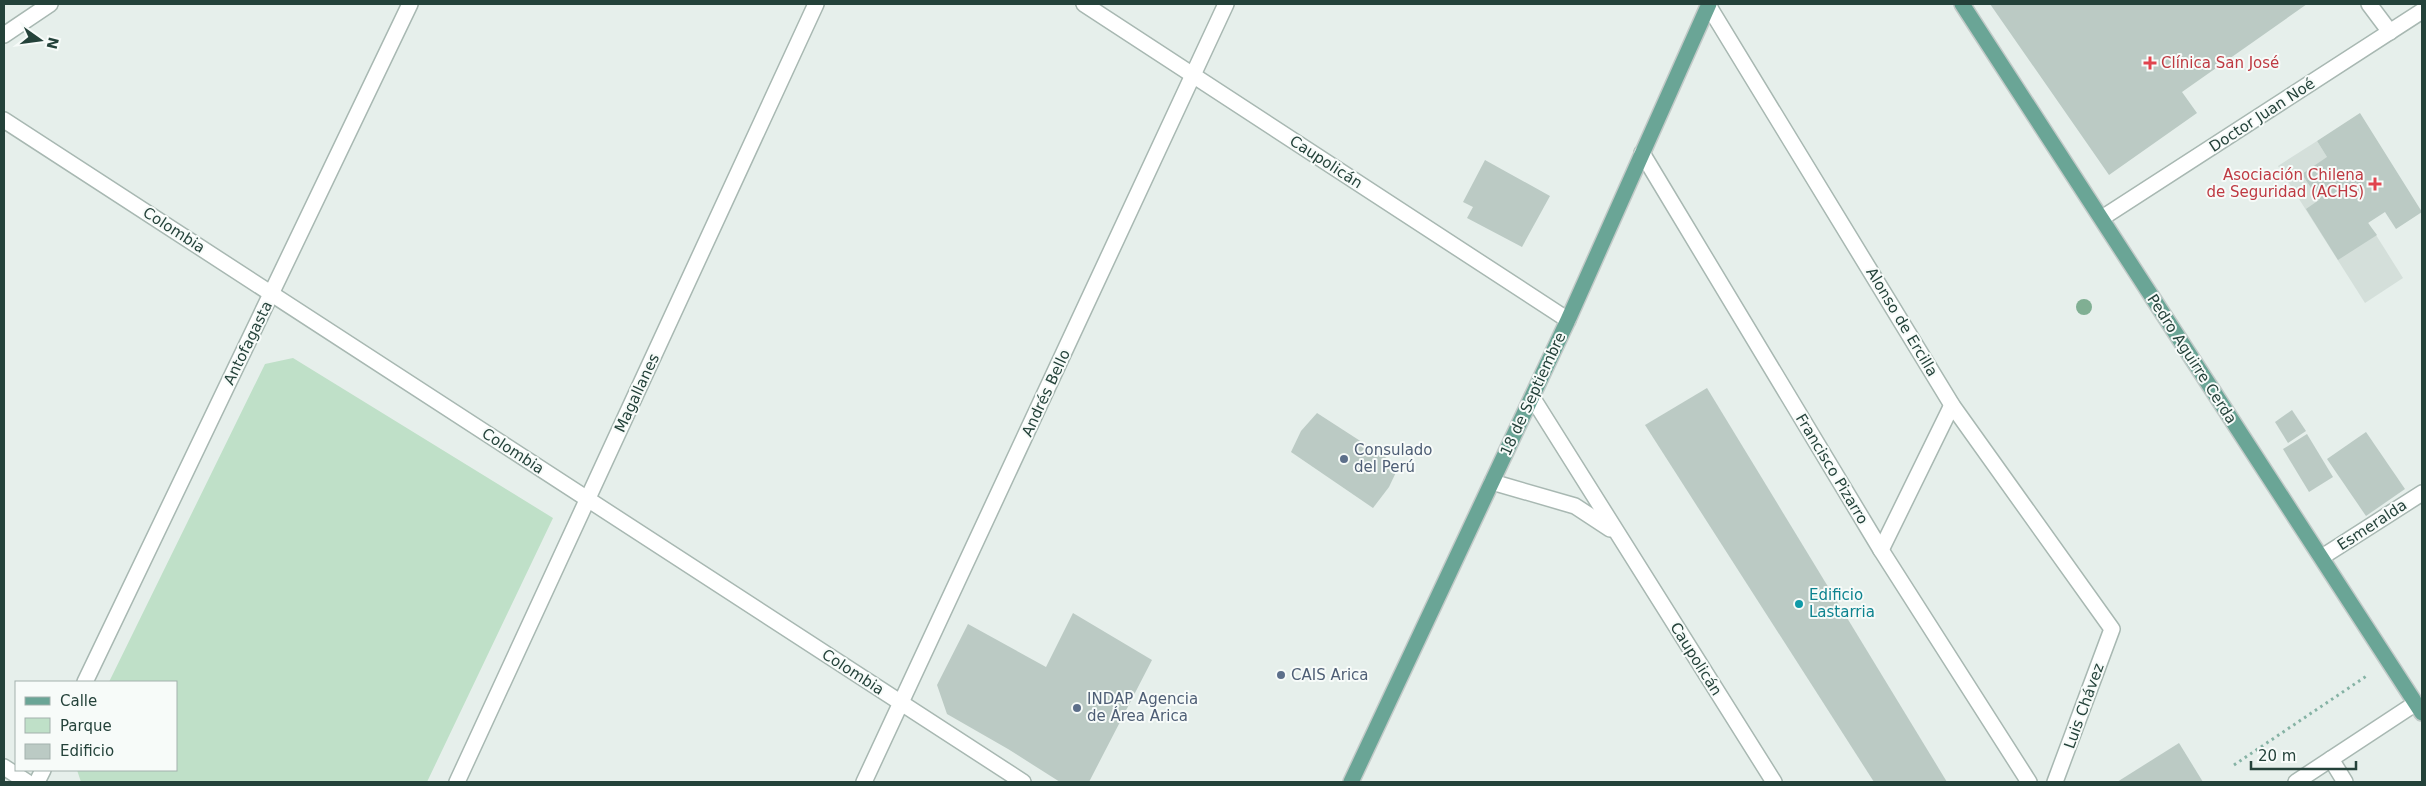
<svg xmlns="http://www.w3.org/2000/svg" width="2426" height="786" font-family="'DejaVu Sans',sans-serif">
  <rect width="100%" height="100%" fill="#e6efeb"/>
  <!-- built -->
  <polygon fill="#d4dfda" points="2317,141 2403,278 2365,303 2278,166"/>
  <!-- green -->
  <polygon fill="#bfe0c8" points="293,358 553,518 427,782 81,782 77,770 176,770 176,682 109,682 265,364"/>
  <!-- building -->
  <g fill="#bbcac4">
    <polygon points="1990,4 2307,4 2182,92 2197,113 2109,175"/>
    <polygon points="2360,113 2422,212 2396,229 2385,212 2368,223 2377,235 2338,260 2306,209 2319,200 2302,174 2327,157 2317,141"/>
    <polygon points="1485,160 1550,196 1522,247 1467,218 1473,207 1463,202"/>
    <polygon points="1707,388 1947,782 1874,782 1645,425"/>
    <polygon points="2292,410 2306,431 2288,443 2275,422"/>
    <polygon points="1317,413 1399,466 1389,487 1373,508 1291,452 1301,431"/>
    <polygon points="2366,432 2405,489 2366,516 2327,459"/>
    <polygon points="2307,434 2333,477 2309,492 2283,449"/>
    <polygon points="1073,613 1152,660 1089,782 1060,782 1008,749 947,714 937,685 968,624 1046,667"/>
    <polygon points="2179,743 2203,782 2117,782"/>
  </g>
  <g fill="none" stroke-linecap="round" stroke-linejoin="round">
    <defs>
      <g id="minor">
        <polyline points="1084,4 1568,320"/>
        <polyline points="2369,4 2390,32"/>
        <polyline points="1708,5 1952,405 2112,629 2055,782"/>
        <polyline points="4,35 50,4"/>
        <polyline points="4,120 1023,782"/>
        <polyline points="1642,153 1881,550 2029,782"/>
        <polyline points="2102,218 2422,11"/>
        <polyline points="1532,397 1774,782"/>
        <polyline points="1492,482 1575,506 1610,529"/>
        <polyline points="1881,550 1952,405"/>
        <polyline points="2322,557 2422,493"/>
        <polyline points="85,682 410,4"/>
        <polyline points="2331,759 2345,782"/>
        <polyline points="4,767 27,782"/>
        <polyline points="37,782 43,770"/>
        <polyline points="457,782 816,4"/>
        <polyline points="864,782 1226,4"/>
        <polyline points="2296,782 2416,703"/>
      </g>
      <g id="major">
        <polyline points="1962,4 2422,713"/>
        <polyline points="1351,782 1568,320 1709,4"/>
      </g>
    </defs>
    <!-- minor casing -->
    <use href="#minor" stroke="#a8b8b2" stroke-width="18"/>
    <!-- major casing -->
    <use href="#major" stroke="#c2cac8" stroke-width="18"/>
    <!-- path -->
    <polyline stroke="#86b3a5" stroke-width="3" stroke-dasharray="2.5 4" stroke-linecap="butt" points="2234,765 2368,675"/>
    <!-- minor -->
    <use href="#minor" stroke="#fff" stroke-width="15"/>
    <!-- major -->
    <use href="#major" stroke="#6aa596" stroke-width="15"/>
  </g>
  <!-- trees -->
  <circle fill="#80af93" cx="2084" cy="307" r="8"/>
  <!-- markers -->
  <g fill="#e0444e" stroke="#f7fbf9" stroke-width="2">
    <path d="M2147.5 55.5h5v5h5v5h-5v5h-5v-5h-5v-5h5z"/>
    <path d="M2372.5 176.5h5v5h5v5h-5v5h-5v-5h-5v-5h5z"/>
  </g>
  <g fill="#5c6f8a" stroke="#f7fbf9" stroke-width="2">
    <circle cx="1344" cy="459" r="5"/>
    <circle cx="1281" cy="675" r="5"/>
    <circle cx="1077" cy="708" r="5"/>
  </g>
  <circle fill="#0f9aa8" stroke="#f7fbf9" stroke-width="2" cx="1799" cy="604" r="5"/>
  <g text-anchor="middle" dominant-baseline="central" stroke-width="4" stroke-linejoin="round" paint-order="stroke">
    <!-- health labels -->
    <g font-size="15" fill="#be3a42" stroke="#f7fbf9" text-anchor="start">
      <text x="2161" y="63">Clínica San José</text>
      <text x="2364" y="175" text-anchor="end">Asociación Chilena<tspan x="2364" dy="17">de Seguridad (ACHS)</tspan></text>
    </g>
    <!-- street labels -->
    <g font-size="15" fill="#24423a" stroke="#f7fbf9">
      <text transform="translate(2262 115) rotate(-33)">Doctor Juan Noé</text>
      <text transform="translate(1326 162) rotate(33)">Caupolicán</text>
      <text transform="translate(174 230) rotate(33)">Colombia</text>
      <text transform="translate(1902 322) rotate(59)">Alonso de Ercilla</text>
      <text transform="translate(248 343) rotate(-64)">Antofagasta</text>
      <text transform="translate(2192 359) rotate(57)">Pedro Aguirre Cerda</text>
      <text transform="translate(637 393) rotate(-65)">Magallanes</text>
      <text transform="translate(1046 393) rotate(-65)">Andrés Bello</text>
      <text transform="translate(1533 394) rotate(-65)">18 de Septiembre</text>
      <text transform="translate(513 451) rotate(33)">Colombia</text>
      <text transform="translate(1832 469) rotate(59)">Francisco Pizarro</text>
      <text transform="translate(2372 525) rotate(-33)">Esmeralda</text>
      <text transform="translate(1696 659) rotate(58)">Caupolicán</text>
      <text transform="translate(853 672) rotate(33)">Colombia</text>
      <text transform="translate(2084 706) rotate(-70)">Luis Chávez</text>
    </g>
    <!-- service labels -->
    <g font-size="15" fill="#4e5e75" stroke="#f7fbf9" text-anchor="start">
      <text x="1354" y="450">Consulado<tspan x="1354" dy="17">del Perú</tspan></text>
      <text x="1291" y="675">CAIS Arica</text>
      <text x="1087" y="699">INDAP Agencia<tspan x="1087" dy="17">de Área Arica</tspan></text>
    </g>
    <!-- culture labels -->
    <g font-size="15" fill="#0d838f" stroke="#f7fbf9" text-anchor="start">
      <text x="1809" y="595">Edificio<tspan x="1809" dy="17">Lastarria</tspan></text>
    </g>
  </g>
  <!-- border -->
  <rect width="2426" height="786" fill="none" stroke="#24423a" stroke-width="10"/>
  <!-- legend -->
  <rect x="15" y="681" width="162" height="90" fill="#f7fbf9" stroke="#a3b1ad"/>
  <rect x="25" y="697" width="25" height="8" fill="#6aa596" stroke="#a3b1ad"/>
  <text x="60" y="706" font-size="15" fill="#24423a">Calle</text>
  <rect x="25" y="718" width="25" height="15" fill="#bfe0c8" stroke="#a3b1ad"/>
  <text x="60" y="731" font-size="15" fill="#24423a">Parque</text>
  <rect x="25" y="744" width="25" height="15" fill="#bbcac4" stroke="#a3b1ad"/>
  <text x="60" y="756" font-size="15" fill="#24423a">Edificio</text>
  <!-- north arrow -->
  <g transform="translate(40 40) rotate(104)" stroke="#f7fbf9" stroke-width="4" paint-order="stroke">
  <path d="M0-4L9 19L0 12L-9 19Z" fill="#24423a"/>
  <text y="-8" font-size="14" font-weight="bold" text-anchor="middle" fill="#24423a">N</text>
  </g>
  <!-- scale -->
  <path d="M2251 761v8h105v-8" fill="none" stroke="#24423a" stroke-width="2.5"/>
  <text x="2258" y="761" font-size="15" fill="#24423a" stroke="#f7fbf9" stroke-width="4" paint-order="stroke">20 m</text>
</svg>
